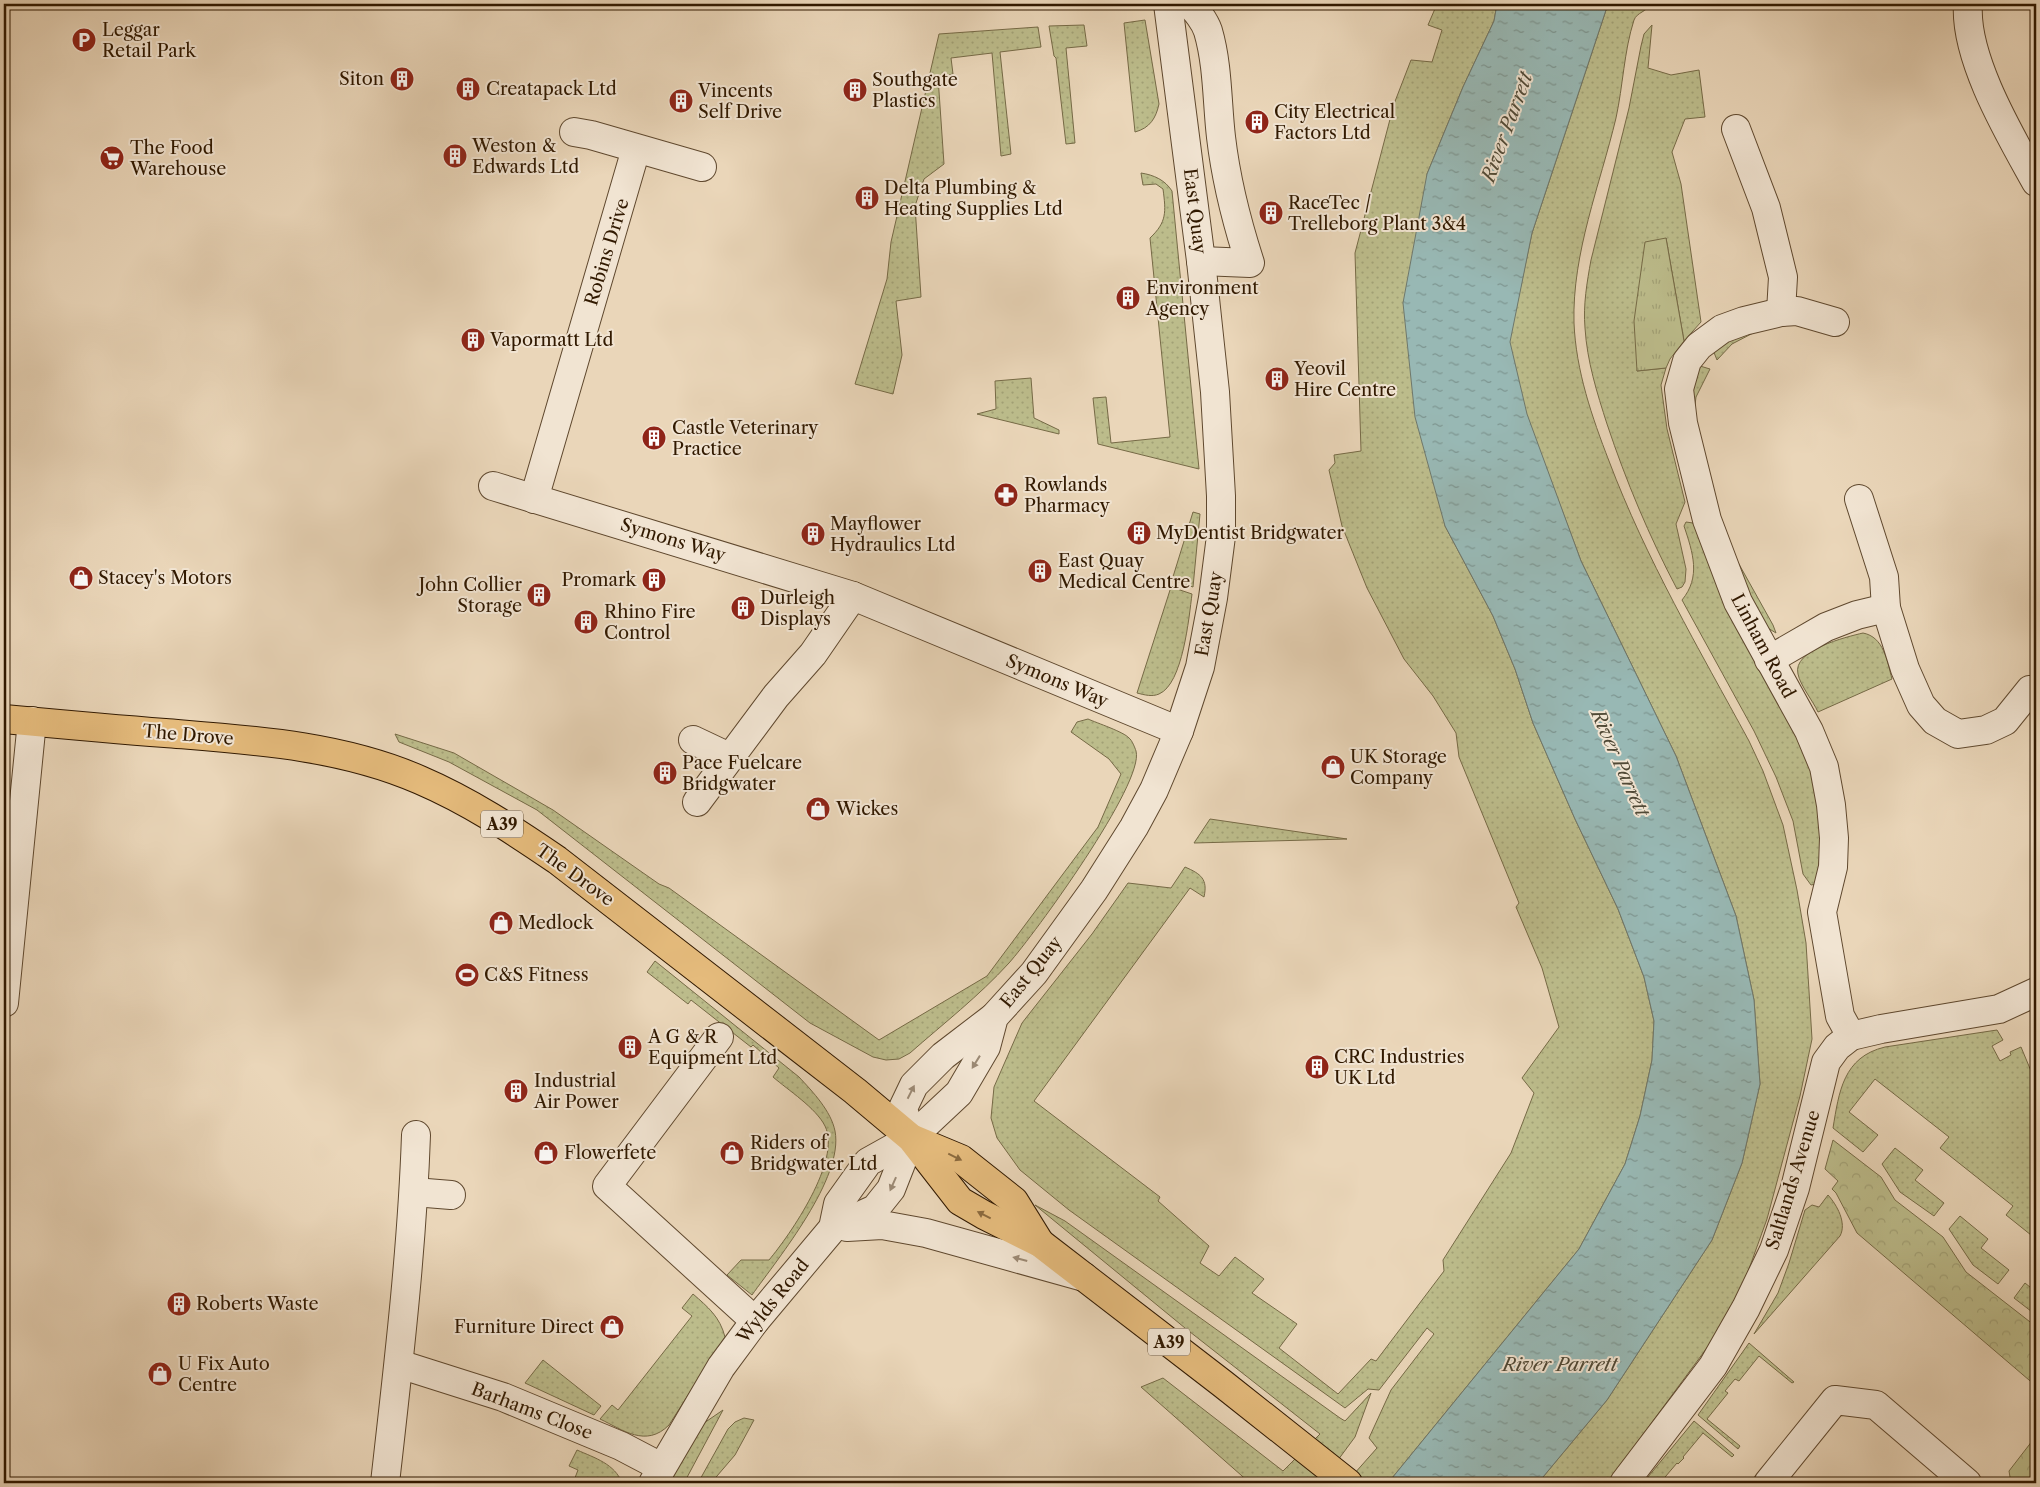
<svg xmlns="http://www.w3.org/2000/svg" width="2040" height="1487" font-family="'Libre Caslon Text',serif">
  <defs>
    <pattern id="grass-dots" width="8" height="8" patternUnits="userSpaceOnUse" patternTransform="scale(1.25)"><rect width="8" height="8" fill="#bcbc8b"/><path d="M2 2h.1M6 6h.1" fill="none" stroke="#a2a176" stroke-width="1.8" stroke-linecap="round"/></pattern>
    <pattern id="forest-crowns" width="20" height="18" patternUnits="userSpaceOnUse" patternTransform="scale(1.25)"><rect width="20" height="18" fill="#bcbc8b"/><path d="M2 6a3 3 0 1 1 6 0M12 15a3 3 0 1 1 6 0" fill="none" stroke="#a2a176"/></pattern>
    <pattern id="park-tufts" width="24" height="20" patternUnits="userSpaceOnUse" patternTransform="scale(1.25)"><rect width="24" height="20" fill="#bcbc8b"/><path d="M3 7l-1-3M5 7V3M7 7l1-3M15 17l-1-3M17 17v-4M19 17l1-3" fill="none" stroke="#a2a176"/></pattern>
    <pattern id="water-ripples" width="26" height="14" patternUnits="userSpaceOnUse" patternTransform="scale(1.25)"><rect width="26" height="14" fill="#98b8b4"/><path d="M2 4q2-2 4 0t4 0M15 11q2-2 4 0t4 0" fill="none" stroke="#7d9590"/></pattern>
  </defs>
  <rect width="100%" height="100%" fill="#ead6b9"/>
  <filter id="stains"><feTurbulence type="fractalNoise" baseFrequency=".004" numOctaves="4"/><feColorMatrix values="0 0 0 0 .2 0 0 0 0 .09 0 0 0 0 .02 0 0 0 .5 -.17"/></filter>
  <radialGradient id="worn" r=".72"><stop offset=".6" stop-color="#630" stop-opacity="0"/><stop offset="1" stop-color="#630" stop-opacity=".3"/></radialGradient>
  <!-- grass -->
  <g fill="url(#grass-dots)" stroke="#766a46">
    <path d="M1437,4H1497L1494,21L1463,87L1427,174L1445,526L1493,616L1515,669L1533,723L1575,819L1618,909L1644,977L1654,1021L1652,1060L1640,1116L1625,1164L1579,1249L1388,1483H1346L1377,1448L1369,1438L1391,1390L1434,1334L1427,1328L1379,1390L1368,1389L1345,1408L1069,1210L1020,1170L997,1138L991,1118L994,1087L1022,1023L1092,934L1128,883L1171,888L1185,867C1201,874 1208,879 1204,897L1190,888L1034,1101L1160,1197L1158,1201L1209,1246L1200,1263L1219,1276L1235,1257L1264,1279L1252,1293L1297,1324L1279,1348L1338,1394L1371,1359L1376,1361L1444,1271L1443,1260L1511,1153L1534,1093L1522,1078L1559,1027L1542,968L1516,907L1519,903L1459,757L1456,733L1433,696L1404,659L1367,588L1342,526L1329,470L1335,463L1334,455L1361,451L1355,253L1394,104L1411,60L1432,62L1442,30L1428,25Z"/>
    <path d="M1608,4H1650C1647,12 1637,12 1634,20C1624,51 1623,86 1616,118C1600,185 1572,253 1574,323C1576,371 1592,417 1609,461C1646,559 1699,649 1749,741L1763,771L1783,825L1797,890L1806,943L1812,1039L1800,1096L1767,1219L1741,1291L1712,1341L1607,1483H1538L1607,1400L1712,1240L1742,1163L1760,1084L1754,1000L1736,916L1676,756L1581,561L1526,414L1509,342L1532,233Z"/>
    <path d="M1145,20L1159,104C1156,118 1150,128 1135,132L1124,23Z"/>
    <polygon points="1084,25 1087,46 1066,48 1075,143 1066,144 1056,58 1054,56 1049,26"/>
    <path d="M1652,25L1648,68L1671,75L1699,70L1705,117L1685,119L1672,152L1681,184L1701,322L1684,341L1666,238L1637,371L1666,368L1661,385L1667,429L1685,502L1676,524L1686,569L1685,582L1682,587L1677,589C1649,536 1626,481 1607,424C1597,393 1587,361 1585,328C1583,305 1587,282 1591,260L1629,108L1641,46L1644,34Z"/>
    <polygon points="1038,27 1041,47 1000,52 1011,154 1001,156 992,53 951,58 953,74 938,77 944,164 924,179 915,206 921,297 896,301 902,355 893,394 855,384 887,279 891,242 939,34"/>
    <path d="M1141,173C1154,175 1165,180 1172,191L1199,469L1098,444L1093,398L1106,397L1111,443L1170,437L1150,238C1167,222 1166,212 1163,189L1156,184L1143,185Z"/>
    <polygon points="1755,332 1732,344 1717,360 1713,350 1733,336"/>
    <polygon points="1700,366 1710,369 1696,397 1694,413 1691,384"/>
    <polygon points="1031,378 1034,418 1059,430 1059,434 977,414 996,409 995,381"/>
    <polygon points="1193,512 1200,514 1193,587 1172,580"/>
    <path d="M1686,522L1693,523L1700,531C1717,574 1732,616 1753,657C1768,688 1789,715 1803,746C1822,794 1825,834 1816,884L1811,885L1803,874L1793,821L1776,777L1754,731L1682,600C1701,577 1693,553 1684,526Z"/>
    <polygon points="1735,557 1773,625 1776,633 1763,625 1755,611"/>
    <path d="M1171,587L1192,594C1189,617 1183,684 1159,694C1152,697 1145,695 1137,693Z"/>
    <path d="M1863,633C1884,637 1887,661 1892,679L1818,712C1813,701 1800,685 1798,674C1792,650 1846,637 1863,633Z"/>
    <path d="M1088,719C1097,723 1124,732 1129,738C1132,740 1135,748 1136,751C1145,783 1034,935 1009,963C979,996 943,1024 910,1053L899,1059L886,1060L873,1057L810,1023L537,810L449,762L399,742L395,734L454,753L553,810L659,884L669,888L879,1040L987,976L1098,827L1121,774L1109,759L1071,732L1077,722Z"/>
    <polygon points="1210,819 1347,839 1194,843"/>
    <path d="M655,961L799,1077C813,1092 831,1111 835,1131C844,1178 779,1257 752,1295L727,1275L741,1260H769C790,1235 842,1160 825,1126C816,1108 788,1090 773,1077L779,1068L753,1045L751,1047L691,1000L688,1004L647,972Z"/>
    <path d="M1997,1030L2003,1040L1992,1046L2000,1061L2011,1055L2010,1052L2021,1047L2031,1071L2036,1096V1239L2006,1215L2013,1206L1940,1148L1949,1137L1875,1079L1849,1112L1878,1135L1863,1152L1833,1128C1839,1092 1843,1057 1885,1047Z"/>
    <polygon points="1895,1148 1923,1170 1915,1180 1944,1203 1934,1216 1900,1192 1882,1164"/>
    <path d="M1828,1195C1837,1205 1847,1223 1840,1236L1754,1334L1778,1293L1789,1263L1805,1210L1812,1205L1819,1207Z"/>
    <polygon points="1035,1205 1065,1221 1340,1418 1345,1421 1371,1393 1355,1437 1321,1483 1250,1483 1141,1387 1163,1378 1283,1471 1320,1434 1185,1328"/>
    <polygon points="1960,1216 1988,1239 1981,1248 2009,1270 1998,1284 1973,1265 1949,1229"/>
    <polygon points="2025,1283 2036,1292 2036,1315 2014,1298"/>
    <path d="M693,1294C708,1307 720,1317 725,1337L669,1425C646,1448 623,1430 600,1419L612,1405L618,1410L692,1316L682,1308Z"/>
    <polygon points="1749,1343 1794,1382 1792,1383 1759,1356 1739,1381 1735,1379 1725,1391 1728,1393 1707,1419 1740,1446 1738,1449 1698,1415"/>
    <polygon points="543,1360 601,1406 594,1415 525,1383"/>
    <polygon points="723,1410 684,1483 669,1483 704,1423"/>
    <polygon points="744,1418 754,1420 735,1455 711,1483 698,1483 728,1429 735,1422"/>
    <polygon points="1694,1421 1734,1455 1732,1457 1703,1433 1683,1457 1684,1458 1678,1464 1677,1463 1660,1483 1643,1483"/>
    <path d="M577,1450C595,1458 615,1464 622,1483H573L578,1470L569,1466Z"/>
  </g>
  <!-- forest -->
  <g fill="url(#forest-crowns)" stroke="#766a46">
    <polygon points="1833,1140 1881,1177 1895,1200 1943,1237 1966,1272 2034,1325 2036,1325 2036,1386 1857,1233 1836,1193 1832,1189 1838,1181 1825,1169"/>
    <polygon points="2036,1436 2036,1483 2017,1483 2010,1477 2009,1471"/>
  </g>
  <!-- park -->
  <polygon fill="url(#park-tufts)" stroke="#766a46" points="1666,238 1684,341 1670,359 1666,368 1637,371 1634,321 1645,242"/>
  <!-- water -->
  <polygon fill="url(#water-ripples)" stroke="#6f786c" points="1497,4 1608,4 1532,233 1510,342 1527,414 1581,561 1676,756 1736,916 1754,1000 1760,1084 1742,1163 1712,1240 1607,1400 1538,1483 1388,1483 1579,1249 1625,1164 1640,1116 1652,1060 1654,1021 1644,977 1618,909 1575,819 1533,723 1515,669 1493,616 1445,526 1415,417 1403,303 1427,174 1463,87 1494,21"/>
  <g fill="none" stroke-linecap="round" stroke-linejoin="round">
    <defs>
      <g id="minor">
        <path d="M1188,4C1196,9 1205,22 1208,31C1218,65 1217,103 1221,137C1226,180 1237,223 1250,263L1201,261"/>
        <path d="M1968,4C1964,58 2010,135 2036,182"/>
        <polyline points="1736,129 1766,208 1783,277 1781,312"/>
        <polyline points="574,132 591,135 702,167"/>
        <polyline points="1835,322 1797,311 1781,312 1744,321 1722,329 1699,346 1687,361 1679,389 1683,423 1707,520 1738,602 1809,731 1824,767 1831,805 1834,838 1833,867 1822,912 1840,1016 1851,1036"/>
        <polyline points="493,486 853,596 1179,731"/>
        <polyline points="534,499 636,149"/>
        <polyline points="1859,499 1884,577 1886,608 1905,669 1921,705 1935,721 1958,734 1986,730 2005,721 2030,690"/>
        <polyline points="1769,660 1826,627 1857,615 1886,608"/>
        <polyline points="693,740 729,757"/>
        <polyline points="697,802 776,696 813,654 853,596"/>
        <polyline points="4,1003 32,721"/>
        <polyline points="719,1037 607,1186 755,1321"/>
        <polyline points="414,1192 451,1195"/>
        <polyline points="847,1227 882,1225 926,1233 1084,1277"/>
        <polyline points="833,1228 875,1209 891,1189 911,1138 903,1108 914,1085 943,1056 994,1017"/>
        <polyline points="399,1364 503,1397 621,1446 661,1467"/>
        <path d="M385,1483C398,1368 412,1251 416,1135"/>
        <polyline points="653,1483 721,1367 755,1321 833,1228 838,1204 868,1162 911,1138 959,1093 986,1047 994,1017 1034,973 1094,890 1134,827 1154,790 1179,731 1200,667 1213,598 1221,536 1221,496 1215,392 1201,261 1168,4"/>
        <polyline points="1624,1483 1713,1366 1746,1308 1774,1250 1795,1188 1826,1062 1837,1047 1851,1036 1881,1029 1999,1009 2036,992"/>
        <polyline points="1768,1483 1835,1400 1876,1405 1967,1483"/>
      </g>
      <g id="major">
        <path d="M4,719C58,724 112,729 165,733C251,740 340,745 420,780C469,801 513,830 557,860L855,1091L911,1138L960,1201L984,1215L1040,1243L1223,1384L1348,1483"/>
        <polyline points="913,1139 961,1159 1014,1201 1040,1243"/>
      </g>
    </defs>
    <!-- minor casing -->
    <use href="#minor" stroke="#5f482e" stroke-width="30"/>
    <!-- major casing -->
    <use href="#major" stroke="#311900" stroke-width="30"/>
    <!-- minor -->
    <use href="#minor" stroke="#f1e4d2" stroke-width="28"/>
    <!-- major -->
    <use href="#major" stroke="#e5bb7c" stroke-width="28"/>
  </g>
  <!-- one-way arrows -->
  <defs><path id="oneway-solid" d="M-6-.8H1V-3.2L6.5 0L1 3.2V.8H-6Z" transform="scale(1.25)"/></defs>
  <g fill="#9b8974">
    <use href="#oneway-solid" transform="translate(976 1062) rotate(122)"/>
    <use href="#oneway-solid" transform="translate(911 1092) rotate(-63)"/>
    <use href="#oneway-solid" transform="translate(893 1184) rotate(114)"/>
    <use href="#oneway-solid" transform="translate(1020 1259) rotate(-165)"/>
  </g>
  <g fill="#8b6a3e">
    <use href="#oneway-solid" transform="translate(955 1157) rotate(26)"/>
    <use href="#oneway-solid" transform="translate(984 1215) rotate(-153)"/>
  </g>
  <!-- icons -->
  <defs>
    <symbol id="parking-disc" viewBox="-11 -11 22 22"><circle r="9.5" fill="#8f2418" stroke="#f1e4d2"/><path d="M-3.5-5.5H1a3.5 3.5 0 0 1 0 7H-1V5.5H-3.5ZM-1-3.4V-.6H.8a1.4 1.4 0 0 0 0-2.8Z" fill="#fff"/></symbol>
    <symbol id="building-disc" viewBox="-11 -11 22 22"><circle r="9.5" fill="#8f2418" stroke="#f1e4d2"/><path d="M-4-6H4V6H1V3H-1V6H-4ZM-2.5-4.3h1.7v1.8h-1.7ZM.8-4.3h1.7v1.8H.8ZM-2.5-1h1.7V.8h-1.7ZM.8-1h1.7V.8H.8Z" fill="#fff"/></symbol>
    <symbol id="supermarket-disc" viewBox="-11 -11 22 22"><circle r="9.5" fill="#8f2418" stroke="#f1e4d2"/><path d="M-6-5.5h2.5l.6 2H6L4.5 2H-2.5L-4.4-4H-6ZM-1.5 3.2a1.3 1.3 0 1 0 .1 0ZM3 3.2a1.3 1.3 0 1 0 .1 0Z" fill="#fff"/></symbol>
    <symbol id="pharmacy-disc" viewBox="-11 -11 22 22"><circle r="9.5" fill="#8f2418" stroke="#f1e4d2"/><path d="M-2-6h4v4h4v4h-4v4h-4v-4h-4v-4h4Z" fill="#fff"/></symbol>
    <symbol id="shop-disc" viewBox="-11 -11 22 22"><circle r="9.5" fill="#8f2418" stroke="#f1e4d2"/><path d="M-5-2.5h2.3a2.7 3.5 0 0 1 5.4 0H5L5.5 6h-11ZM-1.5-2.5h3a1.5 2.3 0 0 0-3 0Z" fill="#fff"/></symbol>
    <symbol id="stadium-disc" viewBox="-11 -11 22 22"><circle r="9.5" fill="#8f2418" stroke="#f1e4d2"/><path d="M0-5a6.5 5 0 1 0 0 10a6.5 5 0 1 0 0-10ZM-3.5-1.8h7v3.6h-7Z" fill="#fff"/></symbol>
  </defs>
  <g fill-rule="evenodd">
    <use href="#parking-disc" x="70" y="26" width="28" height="28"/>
    <use href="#building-disc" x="388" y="65" width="28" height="28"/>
    <use href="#building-disc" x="454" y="75" width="28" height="28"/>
    <use href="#building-disc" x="841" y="76" width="28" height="28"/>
    <use href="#building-disc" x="667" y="87" width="28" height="28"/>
    <use href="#building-disc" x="1243" y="108" width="28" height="28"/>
    <use href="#building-disc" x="441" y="142" width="28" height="28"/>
    <use href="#supermarket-disc" x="98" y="144" width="28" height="28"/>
    <use href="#building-disc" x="853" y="184" width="28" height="28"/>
    <use href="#building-disc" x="1257" y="199" width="28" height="28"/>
    <use href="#building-disc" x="1114" y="284" width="28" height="28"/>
    <use href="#building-disc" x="459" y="326" width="28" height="28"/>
    <use href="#building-disc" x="1263" y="365" width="28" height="28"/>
    <use href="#building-disc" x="640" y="424" width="28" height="28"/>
    <use href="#pharmacy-disc" x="992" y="481" width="28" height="28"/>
    <use href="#building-disc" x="1125" y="519" width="28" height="28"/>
    <use href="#building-disc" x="799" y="520" width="28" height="28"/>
    <use href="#building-disc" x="1026" y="557" width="28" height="28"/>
    <use href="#shop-disc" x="67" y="564" width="28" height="28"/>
    <use href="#building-disc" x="640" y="566" width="28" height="28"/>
    <use href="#building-disc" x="525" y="581" width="28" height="28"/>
    <use href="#building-disc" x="729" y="594" width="28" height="28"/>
    <use href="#building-disc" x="572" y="608" width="28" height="28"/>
    <use href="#shop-disc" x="1319" y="753" width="28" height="28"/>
    <use href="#building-disc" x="651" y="759" width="28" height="28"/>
    <use href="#shop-disc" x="804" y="795" width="28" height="28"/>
    <use href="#shop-disc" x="487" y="909" width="28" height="28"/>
    <use href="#stadium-disc" x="453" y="961" width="28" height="28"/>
    <use href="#building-disc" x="616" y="1033" width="28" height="28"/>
    <use href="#building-disc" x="1303" y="1053" width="28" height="28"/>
    <use href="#building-disc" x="502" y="1077" width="28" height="28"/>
    <use href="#shop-disc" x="532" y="1139" width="28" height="28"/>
    <use href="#shop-disc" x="718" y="1139" width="28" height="28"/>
    <use href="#building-disc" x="165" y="1290" width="28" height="28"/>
    <use href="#shop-disc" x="598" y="1313" width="28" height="28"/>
    <use href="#shop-disc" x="146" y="1360" width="28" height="28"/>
  </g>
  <g text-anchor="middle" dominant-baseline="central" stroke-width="4" stroke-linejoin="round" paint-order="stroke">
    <!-- shield labels -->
    <g fill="#f1e4d2" stroke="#6b563f" stroke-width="1">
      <rect x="481" y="810.5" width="42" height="27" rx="4"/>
      <rect x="1148" y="1328.5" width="42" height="27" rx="4"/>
    </g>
    <g font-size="16" font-weight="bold" fill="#311900">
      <text x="502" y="824">A39</text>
      <text x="1169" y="1342">A39</text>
    </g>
    <!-- poi labels -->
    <g font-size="18" fill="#311900" stroke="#f1e4d2" text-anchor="start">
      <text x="102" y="30">Leggar<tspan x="102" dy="21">Retail Park</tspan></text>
      <text x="384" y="79" text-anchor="end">Siton</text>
      <text x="872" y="80">Southgate<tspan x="872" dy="21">Plastics</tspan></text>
      <text x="486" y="89">Creatapack Ltd</text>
      <text x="698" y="91">Vincents<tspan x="698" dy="21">Self Drive</tspan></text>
      <text x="1274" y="112">City Electrical<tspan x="1274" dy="21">Factors Ltd</tspan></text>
      <text x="472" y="146">Weston &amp;<tspan x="472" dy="21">Edwards Ltd</tspan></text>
      <text x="130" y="148">The Food<tspan x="130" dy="21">Warehouse</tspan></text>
      <text x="884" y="188">Delta Plumbing &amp;<tspan x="884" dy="21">Heating Supplies Ltd</tspan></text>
      <text x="1288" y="203">RaceTec /<tspan x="1288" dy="21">Trelleborg Plant 3&amp;4</tspan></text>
      <text x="1146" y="288">Environment<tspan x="1146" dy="21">Agency</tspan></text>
      <text x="490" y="340">Vapormatt Ltd</text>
      <text x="1294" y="369">Yeovil<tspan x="1294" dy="21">Hire Centre</tspan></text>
      <text x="672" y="428">Castle Veterinary<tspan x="672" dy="21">Practice</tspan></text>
      <text x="1024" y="485">Rowlands<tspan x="1024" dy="21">Pharmacy</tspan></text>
      <text x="830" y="524">Mayflower<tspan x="830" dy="21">Hydraulics Ltd</tspan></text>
      <text x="1156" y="533">MyDentist Bridgwater</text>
      <text x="1058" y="561">East Quay<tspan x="1058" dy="21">Medical Centre</tspan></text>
      <text x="98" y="578">Stacey's Motors</text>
      <text x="636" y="580" text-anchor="end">Promark</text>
      <text x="522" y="585" text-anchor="end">John Collier<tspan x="522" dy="21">Storage</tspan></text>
      <text x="760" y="598">Durleigh<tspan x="760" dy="21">Displays</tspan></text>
      <text x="604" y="612">Rhino Fire<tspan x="604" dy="21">Control</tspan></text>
      <text x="1350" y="757">UK Storage<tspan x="1350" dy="21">Company</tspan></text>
      <text x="682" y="763">Pace Fuelcare<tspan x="682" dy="21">Bridgwater</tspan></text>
      <text x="836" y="809">Wickes</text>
      <text x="518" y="923">Medlock</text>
      <text x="484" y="975">C&amp;S Fitness</text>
      <text x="648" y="1037">A G &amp; R<tspan x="648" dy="21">Equipment Ltd</tspan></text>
      <text x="1334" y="1057">CRC Industries<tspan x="1334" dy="21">UK Ltd</tspan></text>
      <text x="534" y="1081">Industrial<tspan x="534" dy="21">Air Power</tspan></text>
      <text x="750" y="1143">Riders of<tspan x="750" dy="21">Bridgwater Ltd</tspan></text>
      <text x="564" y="1153">Flowerfete</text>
      <text x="196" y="1304">Roberts Waste</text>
      <text x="594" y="1327" text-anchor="end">Furniture Direct</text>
      <text x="178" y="1364">U Fix Auto<tspan x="178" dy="21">Centre</tspan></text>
    </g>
    <!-- street labels -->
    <g font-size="18" fill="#311900" stroke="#f1e4d2">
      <text transform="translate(1195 211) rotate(83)">East Quay</text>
      <text transform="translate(607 252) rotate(-73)">Robins Drive</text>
      <text transform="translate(673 540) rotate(17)">Symons Way</text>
      <text transform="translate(1209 614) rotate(-80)">East Quay</text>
      <text transform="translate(1763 646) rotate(62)">Linham Road</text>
      <text transform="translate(1057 681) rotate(23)">Symons Way</text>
      <text transform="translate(188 735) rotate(5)">The Drove</text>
      <text transform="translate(575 875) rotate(36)">The Drove</text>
      <text transform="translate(1031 972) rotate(-51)">East Quay</text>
      <text transform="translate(1793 1180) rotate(-73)">Saltlands Avenue</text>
      <text transform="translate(773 1301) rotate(-51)">Wylds Road</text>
      <text transform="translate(532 1411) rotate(21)">Barhams Close</text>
    </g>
    <!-- water labels -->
    <g font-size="19" font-style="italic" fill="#504936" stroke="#f1e4d2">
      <text transform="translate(1507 127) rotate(-70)">River Parrett</text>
      <text transform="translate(1620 763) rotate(66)">River Parrett</text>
      <text x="1560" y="1364">River Parrett</text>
    </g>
  </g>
  <!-- margin -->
  <rect width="2040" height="1487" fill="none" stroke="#ead6b9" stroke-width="20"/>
  <rect x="5" y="5" width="2030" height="1477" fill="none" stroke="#311900" stroke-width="2.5"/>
  <rect x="10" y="10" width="2020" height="1467" fill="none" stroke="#311900"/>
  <rect width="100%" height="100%" filter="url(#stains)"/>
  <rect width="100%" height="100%" fill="url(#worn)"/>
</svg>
